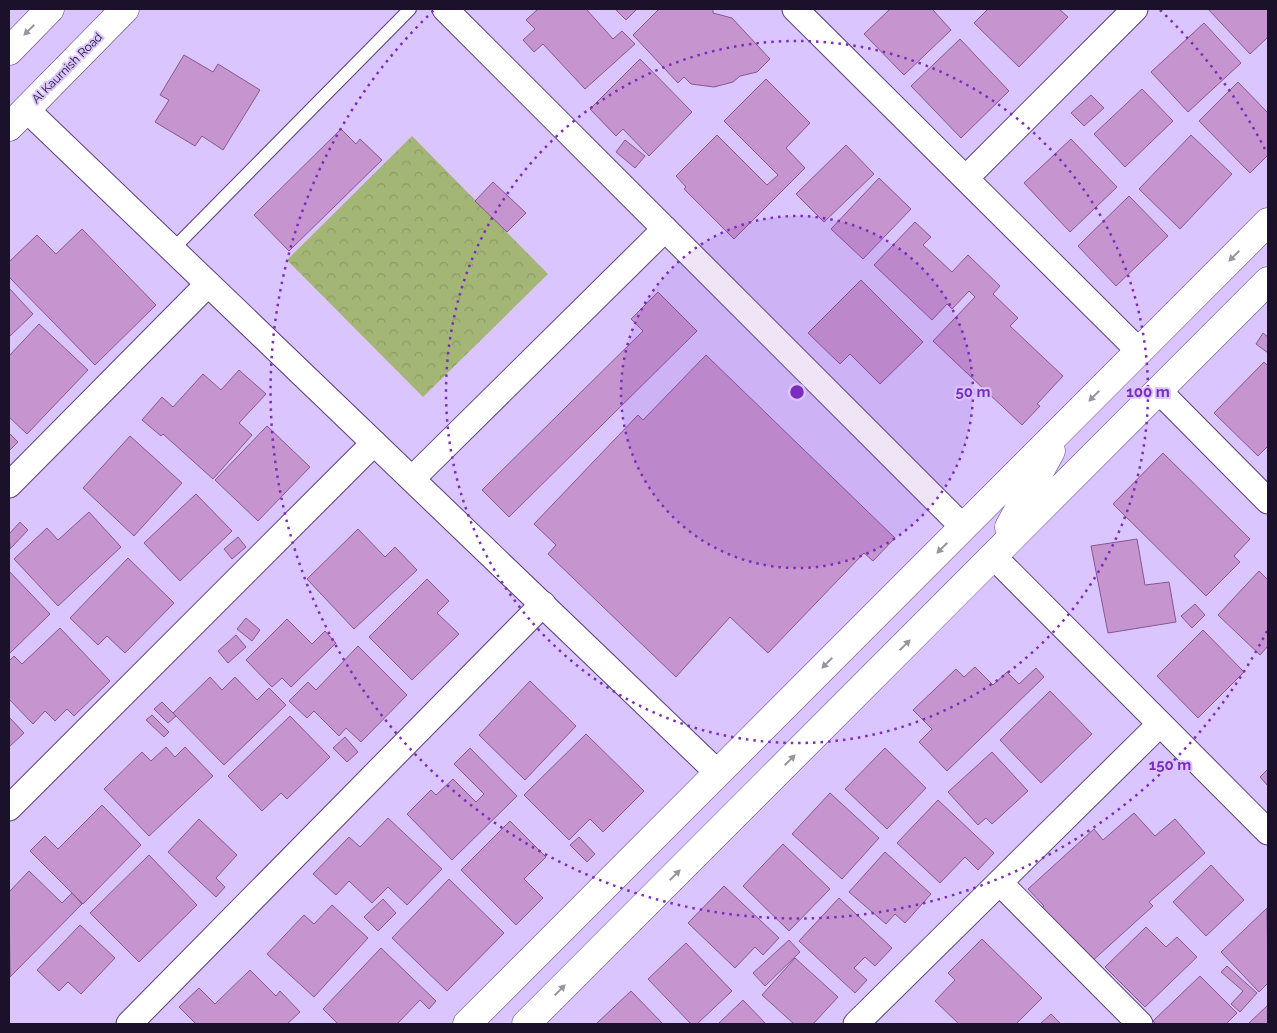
<svg xmlns="http://www.w3.org/2000/svg" width="1277" height="1033" font-family="Raleway,sans-serif">
  <defs>
    <pattern id="park-crowns" width="20" height="18" patternUnits="userSpaceOnUse" patternTransform="scale(1.25)"><rect width="20" height="18" fill="#a4b676"/><path d="M2 6a3 3 0 1 1 6 0M12 15a3 3 0 1 1 6 0" fill="none" stroke="#8d9b66"/></pattern>
  </defs>
  <rect width="100%" height="100%" fill="#dac5fe"/>
  <!-- park -->
  <polygon fill="url(#park-crowns)" points="412,136 548,274 423,397 287,260"/>
  <!-- building -->
  <g fill="#c695cf" stroke="#87578f">
    <polygon points="538,9 586,9 613,39 622,31 635,44 585,89 543,44 534,52 523,40 535,29 526,20"/>
    <polygon points="615,9 637,9 626,20"/>
    <polygon points="659,9 713,9 713,13 732,18 770,59 757,72 740,76 733,82 714,87 691,84 684,77 678,83 633,35"/>
    <polygon points="890,9 934,9 933,10 951,30 904,75 864,34"/>
    <polygon points="988,9 1059,9 1068,17 1019,67 974,23"/>
    <polygon points="1208,9 1268,9 1268,37 1250,54"/>
    <polygon points="1204,23 1241,63 1188,112 1151,72"/>
    <polygon points="960,39 1009,91 961,138 911,86"/>
    <polygon points="184,55 213,72 218,64 260,90 223,150 202,136 195,146 155,122 169,100 160,95"/>
    <polygon points="640,59 692,112 649,156 623,129 616,136 590,109"/>
    <polygon points="766,79 810,123 786,148 805,168 734,239 684,189 686,187 676,176 717,135 767,185 778,175 724,121"/>
    <polygon points="1238,82 1268,113 1268,155 1250,173 1199,121"/>
    <polygon points="1142,89 1173,121 1125,167 1094,134"/>
    <polygon points="1091,95 1104,108 1084,126 1071,113"/>
    <polygon points="341,129 356,144 360,139 382,160 289,251 254,215"/>
    <polygon points="1191,135 1232,174 1180,229 1139,189"/>
    <polygon points="1071,139 1117,187 1070,232 1024,183"/>
    <polygon points="625,140 645,156 635,168 616,152"/>
    <polygon points="846,145 874,174 824,222 796,194"/>
    <polygon points="879,178 911,209 863,259 831,229"/>
    <polygon points="493,182 526,213 507,232 475,201"/>
    <polygon points="1129,196 1168,236 1116,286 1078,246"/>
    <polygon points="915,222 931,237 923,245 952,272 968,255 1000,286 993,294 1018,318 1010,326 1063,376 1037,404 1040,406 1022,425 933,341 975,297 969,291 952,309 947,304 932,320 874,265"/>
    <polygon points="82,229 156,305 95,365 9,277 9,262 37,235 56,254"/>
    <polygon points="861,280 923,342 880,384 850,354 840,364 808,333"/>
    <polygon points="9,288 33,314 9,337"/>
    <polygon points="658,292 697,331 509,517 482,490 643,331 631,319"/>
    <polygon points="39,324 88,370 27,434 9,417 9,356"/>
    <polygon points="1263,333 1268,337 1268,353 1256,344"/>
    <polygon points="706,355 895,538 873,561 864,553 768,653 730,617 676,677 548,554 556,545 534,524 638,415 643,420"/>
    <polygon points="1264,362 1268,366 1268,446 1258,456 1214,413"/>
    <polygon points="239,370 266,394 239,423 252,435 213,479 163,434 161,436 142,420 162,397 173,407 203,374 221,390"/>
    <polygon points="267,426 310,467 258,521 215,480"/>
    <polygon points="9,433 18,442 9,451"/>
    <polygon points="130,436 182,483 134,536 83,488"/>
    <polygon points="1163,453 1250,539 1234,556 1240,562 1206,596 1113,504"/>
    <polygon points="196,494 232,531 180,581 144,543"/>
    <polygon points="89,512 121,547 58,606 14,559 47,528 58,540"/>
    <polygon points="20,522 28,530 10,549 9,534"/>
    <polygon points="358,529 385,557 395,547 417,570 354,629 307,579"/>
    <polygon points="238,537 246,547 232,559 224,549"/>
    <polygon points="1137,539 1145,585 1169,582 1176,622 1108,633 1091,546"/>
    <polygon points="128,558 174,603 125,653 107,636 98,645 70,618"/>
    <polygon points="9,571 50,614 9,654"/>
    <polygon points="1259,571 1268,580 1268,646 1260,655 1218,615"/>
    <polygon points="427,579 449,601 437,613 459,634 412,680 369,637"/>
    <polygon points="1195,604 1205,615 1192,628 1181,616"/>
    <polygon points="246,618 260,630 252,641 237,629"/>
    <polygon points="287,619 312,644 325,631 336,643 291,687 282,678 272,687 246,660"/>
    <polygon points="60,628 110,681 74,716 67,709 55,721 45,711 33,724 9,699 9,661 14,656 22,664"/>
    <polygon points="1203,630 1244,672 1198,718 1157,676"/>
    <polygon points="236,635 246,647 228,663 218,651"/>
    <polygon points="358,646 407,695 361,742 346,728 339,736 314,711 307,718 289,701 308,682 316,690"/>
    <polygon points="975,667 993,685 1007,672 1019,684 1036,668 1044,677 947,771 919,742 932,729 913,710 956,669 964,677"/>
    <polygon points="210,677 222,690 235,677 257,700 269,688 286,705 224,765 173,713"/>
    <polygon points="530,681 576,726 525,780 479,735"/>
    <polygon points="1050,691 1092,734 1041,783 1000,740"/>
    <polygon points="162,702 176,716 168,723 154,709"/>
    <polygon points="152,715 169,732 164,737 146,720"/>
    <polygon points="290,716 330,757 287,799 281,793 262,811 228,776"/>
    <polygon points="9,717 24,733 9,747"/>
    <polygon points="586,734 644,791 603,832 590,819 569,840 524,795"/>
    <polygon points="345,737 358,752 347,762 333,748"/>
    <polygon points="166,747 175,757 185,747 213,776 149,836 104,789 142,752 151,761"/>
    <polygon points="470,748 517,796 452,860 407,814 431,790 436,795 453,779 476,802 484,794 454,764"/>
    <polygon points="885,748 926,788 887,829 845,789"/>
    <polygon points="992,752 1028,791 992,824 986,818 978,825 948,792"/>
    <polygon points="1268,769 1268,786 1260,777"/>
    <polygon points="830,793 879,838 842,879 792,834"/>
    <polygon points="938,800 994,853 978,870 965,857 940,883 897,843"/>
    <polygon points="102,805 141,845 83,904 30,851 45,836 58,849"/>
    <polygon points="1134,813 1155,836 1175,819 1205,853 1149,902 1153,906 1090,963 1039,910 1044,906 1028,889 1094,829 1103,840"/>
    <polygon points="388,818 442,869 407,905 388,887 372,903 349,881 336,895 313,874 349,837 360,847"/>
    <polygon points="199,819 237,855 216,878 225,887 216,897 168,852"/>
    <polygon points="510,821 546,857 524,879 543,898 516,925 461,870"/>
    <polygon points="579,837 595,854 587,862 570,845"/>
    <polygon points="783,844 830,889 789,931 743,886"/>
    <polygon points="885,852 931,894 905,923 895,914 886,924 849,892"/>
    <polygon points="149,855 197,905 139,962 90,913"/>
    <polygon points="1211,865 1244,900 1206,936 1173,902"/>
    <polygon points="29,871 62,903 72,893 82,904 10,977 9,892"/>
    <polygon points="449,879 504,933 447,991 392,938"/>
    <polygon points="724,886 779,938 763,955 755,947 735,968 688,923"/>
    <polygon points="839,898 892,948 875,966 865,957 854,968 867,980 855,993 799,941"/>
    <polygon points="383,899 396,913 378,931 364,917"/>
    <polygon points="332,905 368,938 314,997 267,954 304,915 314,924"/>
    <polygon points="1267,908 1268,983 1259,992 1221,952"/>
    <polygon points="80,925 115,958 81,994 68,982 59,991 37,970"/>
    <polygon points="1146,927 1166,947 1177,937 1197,957 1145,1007 1105,967"/>
    <polygon points="982,939 1042,998 1016,1024 959,1024 935,1001 955,980 948,973"/>
    <polygon points="789,940 800,952 765,986 753,973"/>
    <polygon points="686,943 732,991 697,1024 691,1024 648,979"/>
    <polygon points="381,948 436,1001 429,1009 420,1000 397,1024 338,1024 323,1009"/>
    <polygon points="795,958 838,997 813,1024 794,1024 762,995"/>
    <polygon points="1227,966 1257,993 1240,1012 1231,1004 1243,991 1221,972"/>
    <polygon points="250,970 276,996 280,991 300,1012 287,1024 196,1024 179,1007 199,988 215,1004"/>
    <polygon points="1200,976 1237,1013 1226,1024 1156,1024 1153,1021"/>
    <polygon points="631,991 663,1024 596,1024"/>
    <polygon points="743,1000 766,1024 718,1024"/>
    <polygon points="1268,1005 1268,1024 1248,1024"/>
    <polygon points="1051,1014 1061,1024 1040,1024"/>
  </g>
  <g fill="none" stroke-linecap="round" stroke-linejoin="round">
    <defs>
      <polyline id="lane" points="173,249 410,9"/>
      <g id="street">
        <polyline points="445,9 963,527"/>
        <polyline points="795,9 1139,351"/>
        <polyline points="26,109 718,773"/>
        <polyline points="966,178 1135,9"/>
        <polyline points="1159,391 1268,501"/>
        <polyline points="412,479 665,229"/>
        <polyline points="9,485 208,284"/>
        <polyline points="993,556 1268,832"/>
        <polyline points="9,808 374,443"/>
        <polyline points="1000,883 1140,1024"/>
        <polyline points="129,1024 543,604"/>
        <polyline points="856,1024 1160,724"/>
      </g>
      <g id="secondary">
        <polyline points="9,51 50,9"/>
        <polyline points="9,127 125,9"/>
        <polyline points="1009,527 1051,451"/>
        <polyline points="467,1024 1268,222"/>
        <polyline points="526,1024 1268,281"/>
      </g>
    </defs>
    <!-- lane casing -->
    <use href="#lane" stroke="#5a417e" stroke-width="14"/>
    <!-- street casing -->
    <use href="#street" stroke="#5a417e" stroke-width="27"/>
    <!-- secondary casing -->
    <use href="#secondary" stroke="#5a417e" stroke-width="29"/>
    <!-- lane -->
    <use href="#lane" stroke="#fff" stroke-width="12"/>
    <!-- street -->
    <use href="#street" stroke="#fff" stroke-width="25"/>
    <!-- secondary -->
    <use href="#secondary" stroke="#fff" stroke-width="28"/>
  </g>
  <!-- one-way arrows -->
  <defs><path id="oneway-solid" d="M-6-.8H1V-3.2L6.5 0L1 3.2V.8H-6Z" transform="scale(1.25)"/></defs>
  <g fill="#9994a0">
    <use href="#oneway-solid" transform="translate(29 30) rotate(135)"/>
    <use href="#oneway-solid" transform="translate(1234 256) rotate(135)"/>
    <use href="#oneway-solid" transform="translate(1094 396) rotate(135)"/>
    <use href="#oneway-solid" transform="translate(942 548) rotate(135)"/>
    <use href="#oneway-solid" transform="translate(905 645) rotate(-45)"/>
    <use href="#oneway-solid" transform="translate(827 663) rotate(135)"/>
    <use href="#oneway-solid" transform="translate(790 760) rotate(-45)"/>
    <use href="#oneway-solid" transform="translate(675 875) rotate(-45)"/>
    <use href="#oneway-solid" transform="translate(560 990) rotate(-45)"/>
  </g>
  <!-- distance rings -->
  <circle cx="797" cy="392" r="176" fill="#7b2cbf" fill-opacity=".12"/>
  <g fill="none" stroke="#7b2cbf" stroke-width="2.5" stroke-dasharray="2.5 5">
    <circle cx="797" cy="392" r="176"/>
    <circle cx="797" cy="392" r="351"/>
    <path d="M1267 631A527 527 0 1 1 434 10M1160 10A527 527 0 0 1 1267 153"/>
  </g>
  <g text-anchor="middle" dominant-baseline="central" stroke-width="4" stroke-linejoin="round" paint-order="stroke">
    <!-- street labels -->
    <g font-size="12" fill="#1c112b" stroke="#dac5fe">
      <text transform="translate(67 68) rotate(-45)">Al Kaurnish Road</text>
    </g>
  </g>
  <circle cx="797" cy="392" r="8" fill="#7b2cbf" stroke="#dac5fe" stroke-width="2.5"/>
  <g font-size="15" text-anchor="middle" font-weight="bold" fill="#7b2cbf" stroke="#dac5fe" stroke-width="4" stroke-linejoin="round" paint-order="stroke">
    <text x="973" y="397">50 m</text>
    <text x="1148" y="397">100 m</text>
    <text x="1170" y="770">150 m</text>
  </g>
  <!-- border -->
  <rect width="1277" height="1033" fill="none" stroke="#1c112b" stroke-width="20"/>
</svg>
